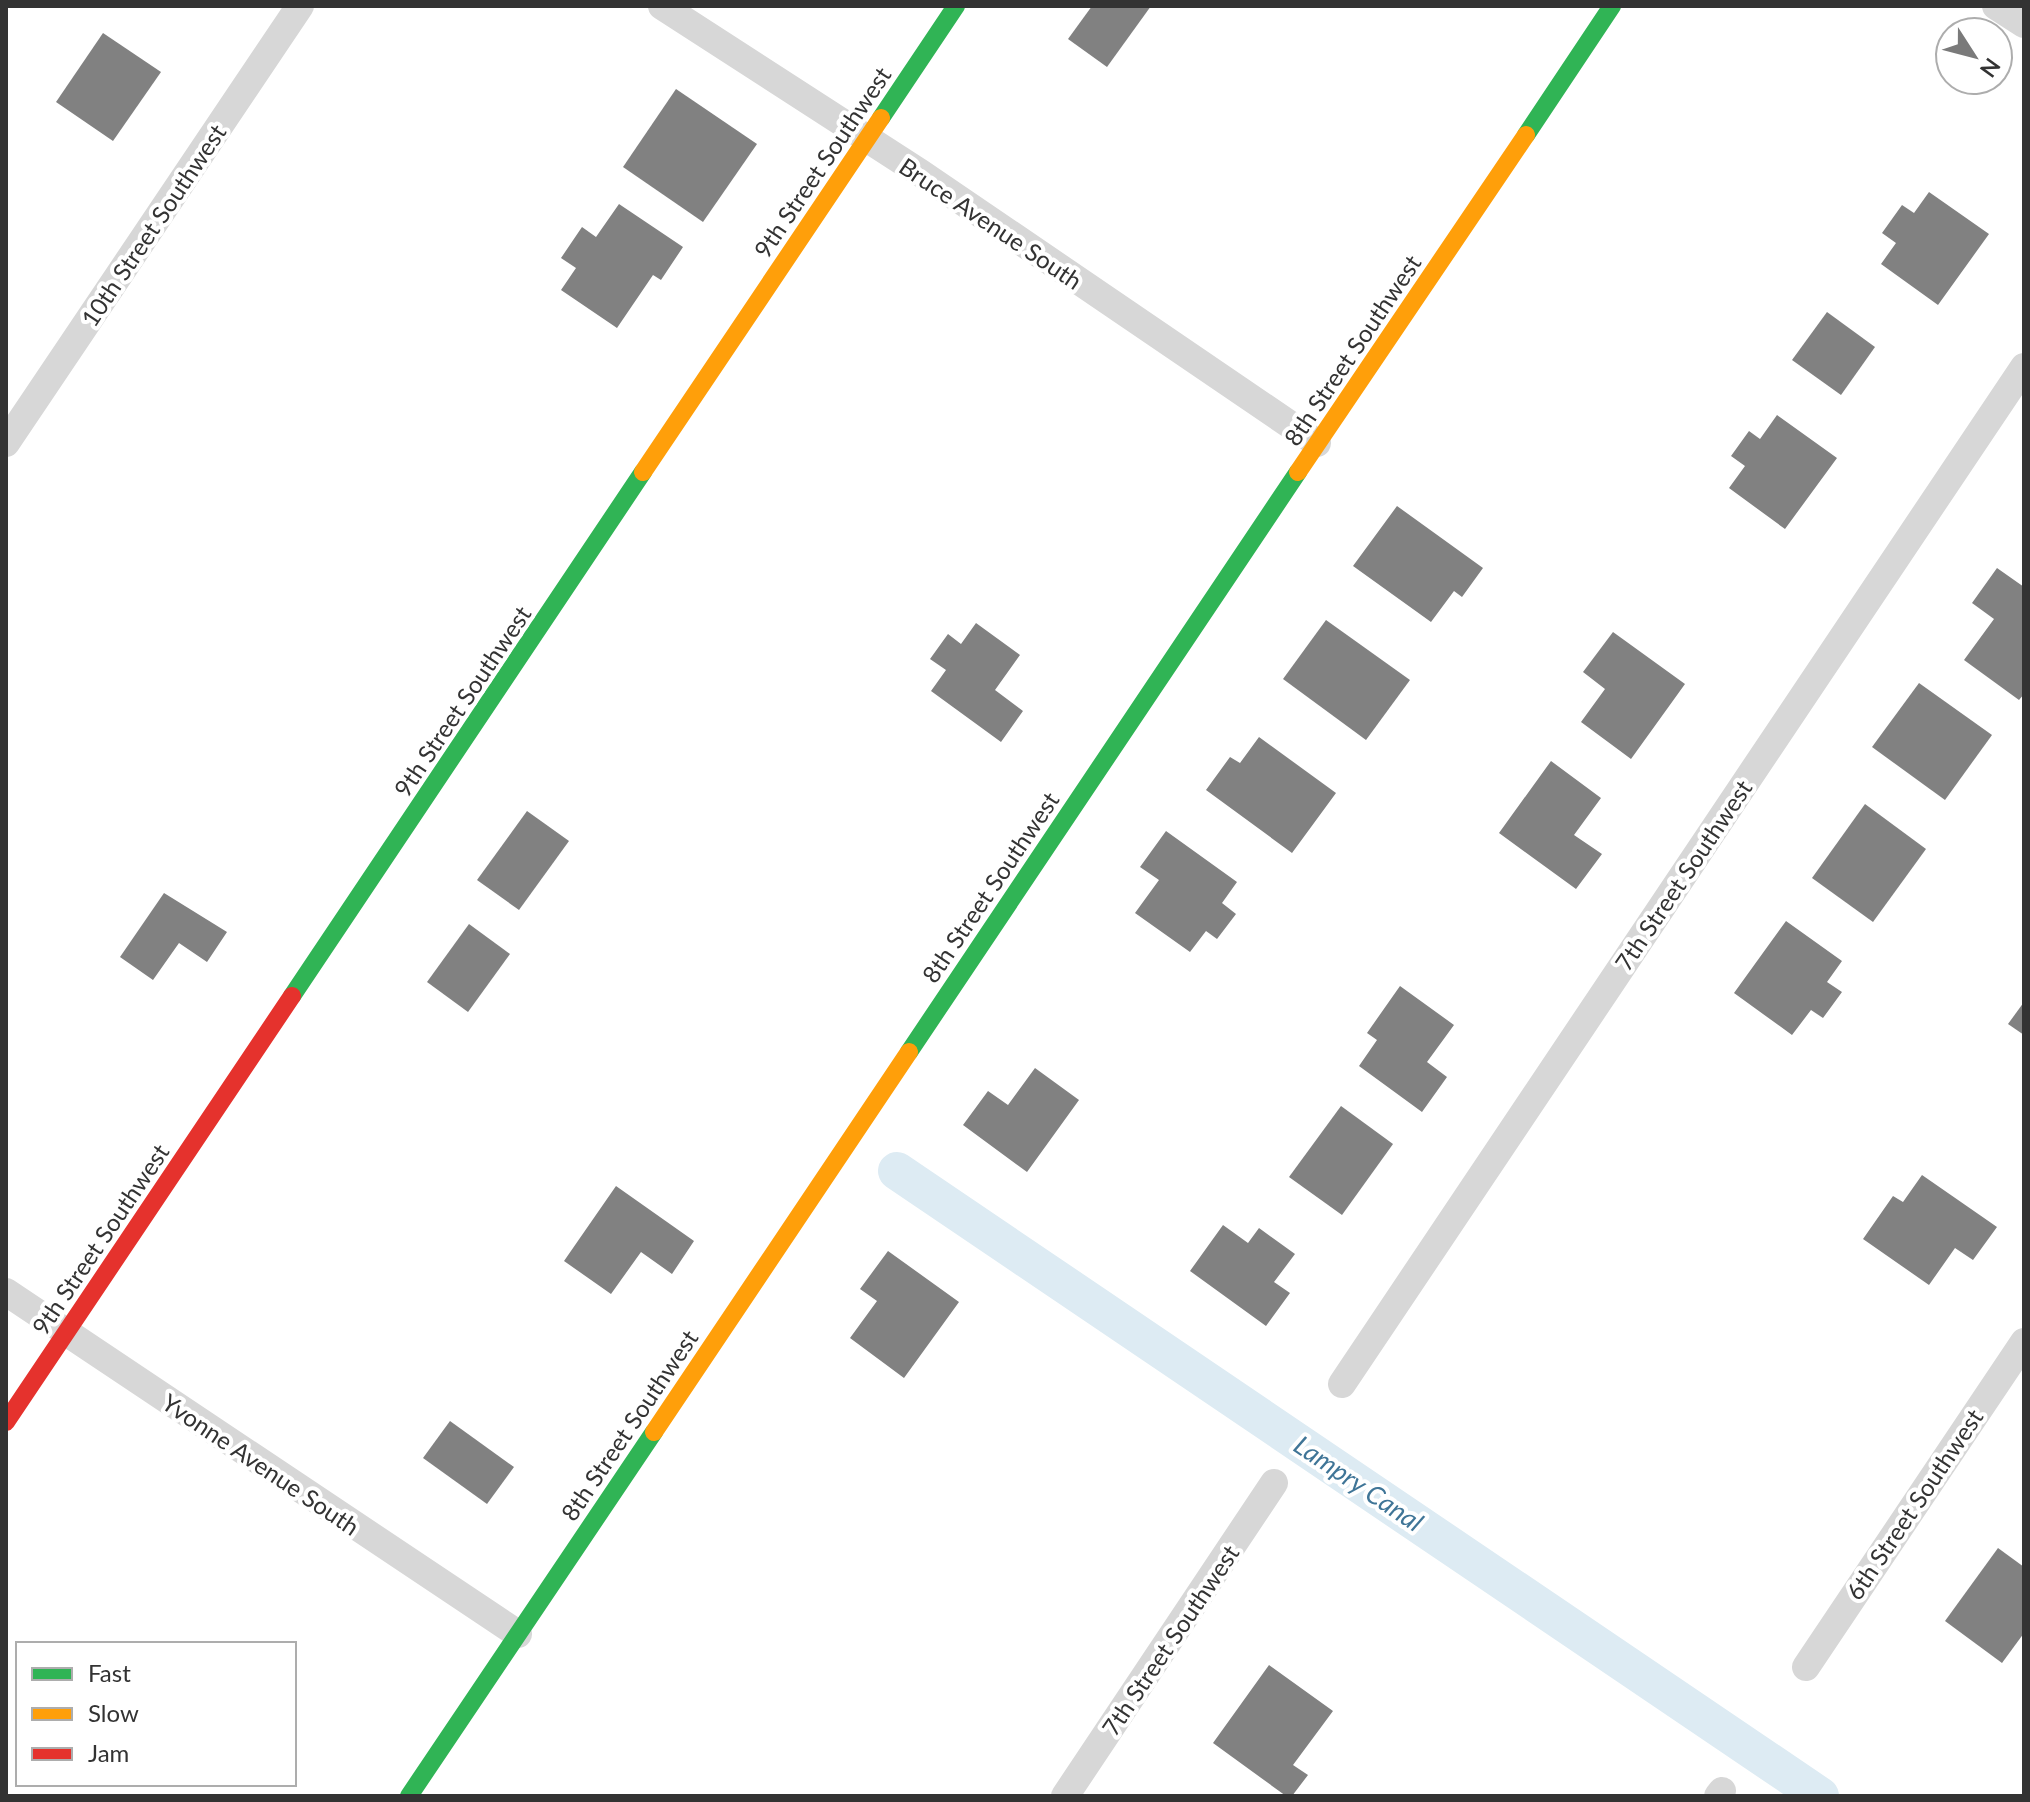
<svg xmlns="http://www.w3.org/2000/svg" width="2030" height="1802" font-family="Lato,sans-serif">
  <rect width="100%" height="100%" fill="#fff"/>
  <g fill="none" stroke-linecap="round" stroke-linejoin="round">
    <!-- canal -->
    <polyline stroke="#ddebf3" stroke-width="38" points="897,1171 1820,1796"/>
  </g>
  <!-- building -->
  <g fill="#818181">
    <polygon points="1092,6 1151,6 1107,67 1068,39"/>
    <polygon points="103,33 161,72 113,141 56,102"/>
    <polygon points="676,89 757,144 703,222 623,167"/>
    <polygon points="1929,192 1989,234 1938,305 1881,264 1896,243 1882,233 1902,205 1914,213"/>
    <polygon points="619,204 683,247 661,280 653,275 617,328 561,290 576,268 561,258 582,227 596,237"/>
    <polygon points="1827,312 1875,347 1841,395 1792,360"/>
    <polygon points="1777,415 1837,458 1785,529 1729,488 1745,466 1731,456 1749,431 1760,439"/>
    <polygon points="1397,506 1483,568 1462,597 1454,591 1431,622 1353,566"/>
    <polygon points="1997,568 2024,587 2024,694 2019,700 1964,660 1994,619 1972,603"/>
    <polygon points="1326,620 1410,680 1366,740 1283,679"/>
    <polygon points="976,623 1020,655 995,690 1023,711 1001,742 931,691 946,670 930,659 948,634 961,644"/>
    <polygon points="1613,632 1685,684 1631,759 1581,722 1605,689 1583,672"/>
    <polygon points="1919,683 1992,735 1945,800 1872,747"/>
    <polygon points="1259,737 1336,793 1292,853 1206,790 1230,757 1240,763"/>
    <polygon points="1551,761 1601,798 1574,835 1602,854 1576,889 1499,833"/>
    <polygon points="1865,804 1926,849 1873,922 1812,878"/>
    <polygon points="527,811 569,841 519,910 477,880"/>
    <polygon points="1166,831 1237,882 1222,903 1236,914 1217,939 1206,931 1190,952 1135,913 1159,880 1140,867"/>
    <polygon points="164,893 227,932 207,962 179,943 153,980 120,957"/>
    <polygon points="1786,921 1842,961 1827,982 1842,992 1823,1018 1811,1010 1792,1035 1734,993"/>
    <polygon points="469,924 510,954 468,1012 427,982"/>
    <polygon points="1400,986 1454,1025 1427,1062 1447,1077 1422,1112 1359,1066 1377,1040 1367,1033"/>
    <polygon points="2024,1002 2024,1035 2008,1024"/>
    <polygon points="1035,1068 1079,1100 1027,1172 963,1125 988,1091 1008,1105"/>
    <polygon points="1341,1106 1393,1144 1342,1215 1289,1177"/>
    <polygon points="1922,1175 1997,1227 1973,1260 1955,1248 1929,1285 1863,1239 1893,1196 1903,1202"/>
    <polygon points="616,1186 694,1241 672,1274 641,1252 611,1294 564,1261"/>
    <polygon points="1223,1225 1248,1243 1259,1228 1295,1254 1274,1282 1290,1293 1266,1326 1190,1271"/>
    <polygon points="888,1251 959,1302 904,1378 850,1338 877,1301 860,1289"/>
    <polygon points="450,1421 514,1467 487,1504 423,1458"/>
    <polygon points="1998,1548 2024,1567 2024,1633 2002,1663 1945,1621"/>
    <polygon points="1269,1665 1333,1711 1293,1765 1308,1775 1292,1796 1286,1796 1213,1743"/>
  </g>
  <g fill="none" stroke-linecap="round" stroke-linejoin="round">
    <!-- street -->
    <g stroke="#d7d7d7" stroke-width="28">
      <polyline points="662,6 922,174 1317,443"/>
      <polyline points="1996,6 2024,24"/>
      <polyline points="6,443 300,6"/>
      <polyline points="6,1292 518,1634"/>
      <polyline points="1342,1384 2024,367"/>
      <polyline points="1806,1667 2024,1342"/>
      <polyline points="1065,1796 1274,1483"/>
      <polyline points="1718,1796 1722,1791"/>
    </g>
    <!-- fast -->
    <g stroke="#30b455" stroke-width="18">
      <polyline points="881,118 956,6"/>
      <polyline points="1526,135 1612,6"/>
      <polyline points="292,996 643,472"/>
      <polyline points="909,1052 1298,472"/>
      <polyline points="409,1796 654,1432"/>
    </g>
    <!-- slow -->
    <g stroke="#ff9f0a" stroke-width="18">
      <polyline points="643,472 881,118"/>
      <polyline points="1298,472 1526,135"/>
      <polyline points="654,1432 909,1052"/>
    </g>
    <!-- jam -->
    <polyline stroke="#e5322d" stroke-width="18" points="6,1422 292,996"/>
  </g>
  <g text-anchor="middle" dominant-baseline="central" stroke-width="8" stroke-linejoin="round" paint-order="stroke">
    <!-- street labels -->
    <g font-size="24" fill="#333" stroke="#fff">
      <text transform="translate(822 162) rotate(-56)">9th Street Southwest</text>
      <text transform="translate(991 223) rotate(34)">Bruce Avenue South</text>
      <text transform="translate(153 225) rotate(-56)">10th Street Southwest</text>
      <text transform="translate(1352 350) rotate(-56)">8th Street Southwest</text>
      <text transform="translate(462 701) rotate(-56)">9th Street Southwest</text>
      <text transform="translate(1683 875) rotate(-56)">7th Street Southwest</text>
      <text transform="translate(990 887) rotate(-56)">8th Street Southwest</text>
      <text transform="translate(100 1239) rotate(-56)">9th Street Southwest</text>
      <text transform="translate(629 1425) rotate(-56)">8th Street Southwest</text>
      <text transform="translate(261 1464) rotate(34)">Yvonne Avenue South</text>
      <text transform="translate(1914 1504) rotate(-56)">6th Street Southwest</text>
      <text transform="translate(1170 1640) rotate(-56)">7th Street Southwest</text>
    </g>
    <!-- water labels -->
    <g font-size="26" font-style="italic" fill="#3f7597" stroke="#fff">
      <text transform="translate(1359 1483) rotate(34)">Lampry Canal</text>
    </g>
  </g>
  <!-- border -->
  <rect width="2030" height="1802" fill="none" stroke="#333333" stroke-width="16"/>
  <!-- legend -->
  <rect x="16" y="1642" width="280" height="144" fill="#ffffff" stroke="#adadad" stroke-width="2"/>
  <rect x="32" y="1668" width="40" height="12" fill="#30b455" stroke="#adadad" stroke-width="2"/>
  <text x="88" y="1682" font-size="24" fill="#333333">Fast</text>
  <rect x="32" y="1708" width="40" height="12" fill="#ff9f0a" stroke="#adadad" stroke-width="2"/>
  <text x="88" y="1722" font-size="24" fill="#333333">Slow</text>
  <rect x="32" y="1748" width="40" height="12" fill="#e5322d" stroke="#adadad" stroke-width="2"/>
  <text x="88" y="1762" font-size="24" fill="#333333">Jam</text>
  <!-- north arrow -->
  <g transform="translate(1974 56) rotate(126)"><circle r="38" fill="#ffffff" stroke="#adadad" stroke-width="2"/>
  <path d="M0-6L14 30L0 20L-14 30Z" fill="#7a7a7a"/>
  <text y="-12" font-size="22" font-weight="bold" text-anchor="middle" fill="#333333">N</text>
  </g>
</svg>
